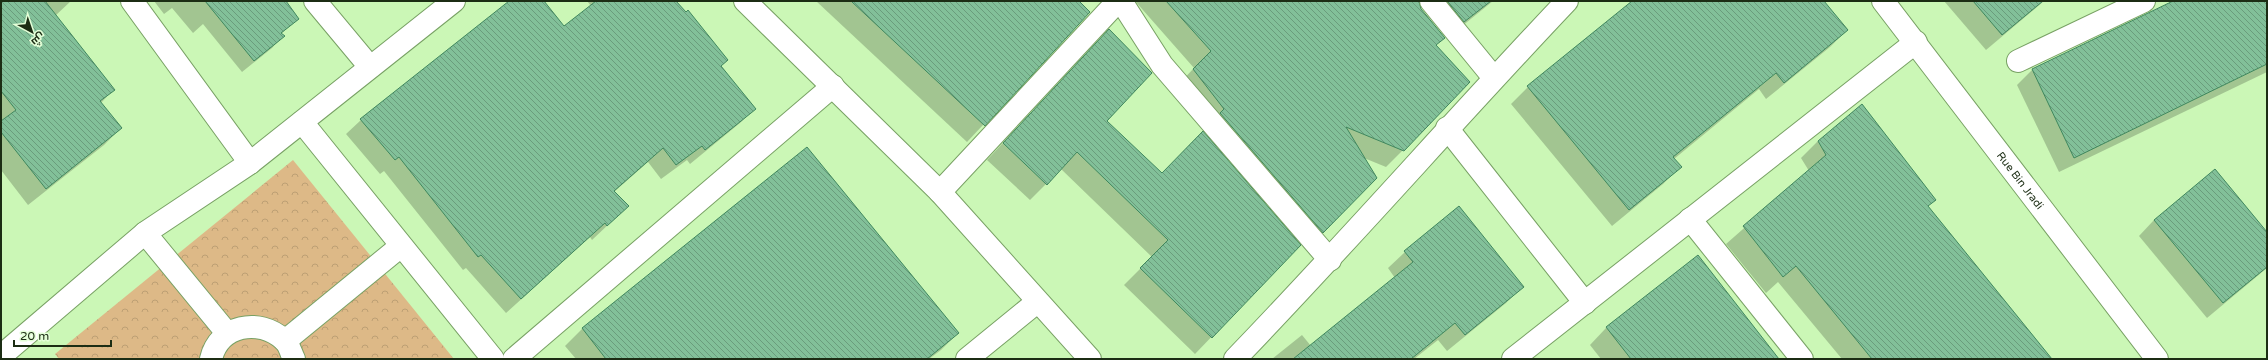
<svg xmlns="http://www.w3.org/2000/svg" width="2268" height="360" font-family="'Varela Round',Cairo,sans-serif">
  <defs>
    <pattern id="park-crowns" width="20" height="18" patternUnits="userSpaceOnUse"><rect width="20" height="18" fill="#ddb987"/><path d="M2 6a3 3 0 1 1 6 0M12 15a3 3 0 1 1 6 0" fill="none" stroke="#bd9f74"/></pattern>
    <pattern id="building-back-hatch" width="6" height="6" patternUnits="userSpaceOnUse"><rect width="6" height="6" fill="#82c099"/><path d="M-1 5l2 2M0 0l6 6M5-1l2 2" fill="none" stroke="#6a9c7c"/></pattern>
  </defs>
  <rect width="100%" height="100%" fill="#cbf7b6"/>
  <!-- park -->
  <polygon fill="url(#park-crowns)" points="293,160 454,359 59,359 55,354"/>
  <!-- shadow -->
  <g fill="#0003">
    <polygon points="1,1 71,1 55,16 113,90 101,103 121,128 104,145 28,205 1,170"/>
    <polygon points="154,1 284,1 298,19 281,34 283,36 272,48 242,72 203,24 193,33 172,8 164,14"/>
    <polygon points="510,1 543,1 564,28 591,6 587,1 675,1 720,67 754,109 740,123 690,164 687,160 661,179 648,162 614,192 628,206 592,240 590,237 506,313 466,268 463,270 384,171 380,174 346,134 361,120"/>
    <polygon points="816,1 1077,1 1089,12 967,142"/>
    <polygon points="1135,1 1393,1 1403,150 1386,167 1364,158 1376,178 1306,249 1204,131 1208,127 1177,86 1194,68"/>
    <polygon points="1423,1 1493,1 1451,35"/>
    <polygon points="1633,1 1823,1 1847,30 1830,47 1766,99 1759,89 1674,159 1680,167 1663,184 1612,226 1511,104 1528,87"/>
    <polygon points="1944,1 2044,1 1986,50"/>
    <polygon points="2175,1 2267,1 2267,72 2059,172 2017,85 2032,70"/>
    <polygon points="1092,47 1105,121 1161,175 1300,245 1195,354 1124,285 1152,257 1061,169 1030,200 987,160"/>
    <polygon points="1818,141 1935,200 1927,207 2050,359 1842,359 1778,282 1766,293 1726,244 1809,171 1801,158"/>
    <polygon points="807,148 958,333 941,350 929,359 576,359 565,346 582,329"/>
    <polygon points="2154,220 2267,234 2267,268 2207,318 2139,236"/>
    <polygon points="1405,252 1523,286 1506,303 1447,351 1438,340 1414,359 1272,359 1302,335 1311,346 1395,278 1388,268"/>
    <polygon points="1698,257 1777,359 1601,359 1590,345 1606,328"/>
  </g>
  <!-- building -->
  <g fill="url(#building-back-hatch)" stroke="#40885e">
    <polygon points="1,1 45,1 115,90 100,101 122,128 46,189 1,132 1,121 16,110 1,91"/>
    <polygon points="205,1 286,1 299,19 281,33 285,36 254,61"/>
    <polygon points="509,1 544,1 564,26 596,1 676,1 686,12 688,10 728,60 721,66 756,109 705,150 702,146 676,165 663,148 614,191 629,206 607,226 605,223 521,299 481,255 478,257 399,157 395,160 360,119"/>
    <polygon points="851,1 1079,1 1090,12 985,126"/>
    <polygon points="1166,1 1419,1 1421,9 1445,38 1436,45 1470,82 1404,151 1346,127 1377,178 1323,233 1220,113 1224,109 1193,69 1211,51"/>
    <polygon points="1447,1 1491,1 1464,22"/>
    <polygon points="1632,1 1824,1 1848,30 1784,83 1776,73 1673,157 1682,167 1629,210 1527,86"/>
    <polygon points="1973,1 2043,1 2002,35"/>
    <polygon points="2173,1 2267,1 2267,64 2074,158 2032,69"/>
    <polygon points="1109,29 1152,73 1107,121 1162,173 1203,131 1301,245 1212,338 1140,268 1168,240 1077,152 1047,185 1003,143"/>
    <polygon points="1862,104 1936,200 1928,206 2052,359 1872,359 1796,266 1783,277 1743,226 1826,155 1818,141"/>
    <polygon points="807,147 959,333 927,359 606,359 582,328"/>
    <polygon points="2215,169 2267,232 2267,267 2223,303 2154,220"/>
    <polygon points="1459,206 1524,287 1465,335 1455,323 1411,359 1293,359 1413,262 1404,251"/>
    <polygon points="1698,255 1779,359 1631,359 1606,327"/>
  </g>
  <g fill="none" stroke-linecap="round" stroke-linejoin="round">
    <defs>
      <g id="pedestrian">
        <polyline points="145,233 227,333"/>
        <polyline points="285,341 401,246"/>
        <path d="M211,359C219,325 259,317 284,340C289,344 291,353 294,359"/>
      </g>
      <g id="minor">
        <polyline points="132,1 250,163"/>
        <polyline points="315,1 370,67"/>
        <polyline points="745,1 940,192 1090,359"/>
        <polyline points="1121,1 1162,65 1330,260"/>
        <polyline points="1431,1 1494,78"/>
        <path id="s1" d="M1883,1L2157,359"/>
        <polyline points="2018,61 2144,1"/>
        <polyline points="302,122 493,359"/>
        <polyline points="1447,128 1585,303"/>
        <polyline points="940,192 1118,1"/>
        <polyline points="1690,219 1802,359"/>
        <polyline points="1,356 145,233 250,163 454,1"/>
        <polyline points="514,359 833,86"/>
        <polyline points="967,359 1037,302"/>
        <path d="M1235,359C1348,242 1455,119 1567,1"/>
        <polyline points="1513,359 1916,42"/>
      </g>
    </defs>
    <!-- pedestrian casing -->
    <use href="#pedestrian" stroke="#78a164" stroke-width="24"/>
    <!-- minor casing -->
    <use href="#minor" stroke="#78a164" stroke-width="24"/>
    <!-- pedestrian -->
    <use href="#pedestrian" stroke="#fff" stroke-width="22"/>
    <!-- minor -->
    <use href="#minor" stroke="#fff" stroke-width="22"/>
  </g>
  <g text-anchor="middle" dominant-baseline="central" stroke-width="3.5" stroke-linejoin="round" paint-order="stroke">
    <!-- street labels -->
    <g font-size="11" fill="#1c2d14" stroke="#e4ffd8">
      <text stroke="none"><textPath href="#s1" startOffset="226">Rue Bin Jradi</textPath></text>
    </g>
  </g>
  <!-- border -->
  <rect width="2268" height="360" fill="none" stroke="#1c2d14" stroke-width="4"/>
  <!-- north arrow -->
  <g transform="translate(32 32) rotate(140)" stroke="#e4ffd8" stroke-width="3" paint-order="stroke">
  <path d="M0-3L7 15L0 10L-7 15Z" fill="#1c2d14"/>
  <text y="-6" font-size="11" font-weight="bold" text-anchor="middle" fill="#1c2d14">ش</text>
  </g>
  <!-- scale -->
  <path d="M14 340v6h97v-6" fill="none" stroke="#1c2d14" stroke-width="2"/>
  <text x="20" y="340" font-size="12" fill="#1c2d14" stroke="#e4ffd8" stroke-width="3" paint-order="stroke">20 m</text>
</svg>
